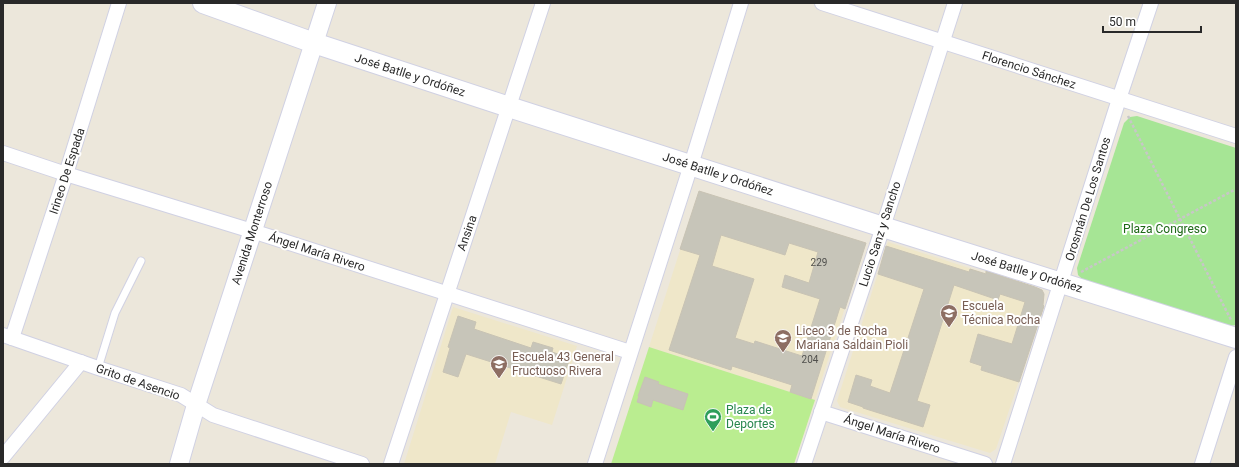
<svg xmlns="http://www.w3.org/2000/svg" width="1239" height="467" font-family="Roboto,sans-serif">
  <rect width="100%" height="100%" fill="#ece7db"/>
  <!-- education -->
  <g fill="#efe7c9">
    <polygon points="699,191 866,243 815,400 649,347"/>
    <polygon points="888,242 985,273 986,270 1034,285 1034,287 1042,290 1044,294 1043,305 1044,306 996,449 990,453 840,407 837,401"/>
    <polygon points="453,307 577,346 552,425 511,412 495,464 404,464"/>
  </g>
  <!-- green -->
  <polygon fill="#a6e595" points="1137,116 1236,148 1236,325 1230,326 1082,279 1078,275 1077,268 1124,123 1130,117"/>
  <!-- pitch -->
  <polygon fill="#baed90" points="649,347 815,400 794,464 611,464"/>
  <!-- building -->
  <g fill="#c7c5b9" stroke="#c8c3b4" fill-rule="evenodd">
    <path d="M699,191L866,243L845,309L840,307L811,399L790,392L792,385L732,366L731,370L669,350L700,255L680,249ZM721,235L785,255L789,243L818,252L809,283L785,275L782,287L820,299L802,356L755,341L754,344L735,338L754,279L712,266Z"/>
    <polygon points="886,246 969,272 970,269 986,274 986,271 1035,287 1042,290 1044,294 1043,305 1044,306 1019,382 981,370 982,366 970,362 978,334 1012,344 1025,302 1000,294 998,300 954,285 917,401 930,405 923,427 863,408 863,407 848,402 856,375 872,380 870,386 890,393 924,289 878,274"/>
    <polygon points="458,316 476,322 474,329 531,348 533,342 553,348 552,352 570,358 561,384 466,354 458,377 443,372 450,348 448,347"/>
    <polygon points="645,377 659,382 658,384 688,394 683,410 653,400 651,407 637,402 639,396 638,396"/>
  </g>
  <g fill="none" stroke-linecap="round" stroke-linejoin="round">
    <defs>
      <polyline id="service" points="98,368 115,313 141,261"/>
      <g id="minor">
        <polyline points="822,3 1236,136"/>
        <polyline points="3,153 66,174 252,231 630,352"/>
        <polyline points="3,335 98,368 181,395 213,415 362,464"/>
        <polyline points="12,338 66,174 119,3"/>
        <polyline points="821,412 985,464"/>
        <polyline points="3,457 81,362"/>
        <polyline points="391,464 543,3"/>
        <polyline points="595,464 691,165 741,3"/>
        <polyline points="804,464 883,227 955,3"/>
        <polyline points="1003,464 1119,99 1151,3"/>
        <polyline points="1202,464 1236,357"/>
      </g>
      <polyline id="tertiary" points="179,464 196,405 327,3"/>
      <polyline id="secondary" points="203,3 314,43 509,107 883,227 1236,338"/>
    </defs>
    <!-- service casing -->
    <use href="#service" stroke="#d0d1e3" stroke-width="9"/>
    <!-- minor casing -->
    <use href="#minor" stroke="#d0d1e3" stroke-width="16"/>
    <!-- tertiary casing -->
    <use href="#tertiary" stroke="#d0d1e3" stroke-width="20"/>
    <!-- secondary casing -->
    <use href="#secondary" stroke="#d0d1e3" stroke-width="22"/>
    <!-- path -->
    <g stroke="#c7c7c7" stroke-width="2.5" stroke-dasharray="3 2" stroke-linecap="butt">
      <polyline points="1128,116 1231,320"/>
      <polyline points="1081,272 1236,189"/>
    </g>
    <!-- service -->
    <use href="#service" stroke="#fff" stroke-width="7"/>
    <!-- minor -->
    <use href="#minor" stroke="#fff" stroke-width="14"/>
    <!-- tertiary -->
    <use href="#tertiary" stroke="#fff" stroke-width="18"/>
    <!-- secondary -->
    <use href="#secondary" stroke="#fff" stroke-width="20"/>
  </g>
  <!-- icons -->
  <defs>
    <symbol id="school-pin" viewBox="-11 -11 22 30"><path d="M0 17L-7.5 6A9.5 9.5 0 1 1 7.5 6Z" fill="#8d6e63" stroke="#fff"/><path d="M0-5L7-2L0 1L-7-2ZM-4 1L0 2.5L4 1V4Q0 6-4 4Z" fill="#fff"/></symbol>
    <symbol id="stadium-pin" viewBox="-11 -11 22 30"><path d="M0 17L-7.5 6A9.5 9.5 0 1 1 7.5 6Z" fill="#2e9e5b" stroke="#fff"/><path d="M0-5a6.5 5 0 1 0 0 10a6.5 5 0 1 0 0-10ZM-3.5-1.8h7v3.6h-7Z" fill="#fff"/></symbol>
  </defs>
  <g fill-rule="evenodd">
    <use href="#school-pin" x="939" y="303" width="20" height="27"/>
    <use href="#school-pin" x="773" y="328" width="20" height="27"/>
    <use href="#school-pin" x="489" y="354" width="20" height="27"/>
    <use href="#stadium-pin" x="703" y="407" width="20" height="27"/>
  </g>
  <g text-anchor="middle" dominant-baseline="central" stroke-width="4" stroke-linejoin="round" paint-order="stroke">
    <!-- number labels -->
    <g font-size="10" fill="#50504d">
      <text x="819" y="262">229</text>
      <text x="810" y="359">204</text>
    </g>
    <!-- street labels -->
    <g font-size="12" fill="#292929" stroke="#fff">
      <text transform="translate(1029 70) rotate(18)">Florencio Sánchez</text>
      <text transform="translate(410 75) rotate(18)">José Batlle y Ordóñez</text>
      <text transform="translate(67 171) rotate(-72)">Irineo De Espada</text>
      <text transform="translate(718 174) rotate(18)">José Batlle y Ordóñez</text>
      <text transform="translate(1088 199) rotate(-73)">Orosmán De Los Santos</text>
      <text transform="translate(252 233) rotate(-72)">Avenida Monterroso</text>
      <text transform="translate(467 233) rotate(-71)">Ansina</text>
      <text transform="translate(880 234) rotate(-72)">Lucio Sanz y Sancho</text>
      <text transform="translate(317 252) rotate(18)">Ángel María Rivero</text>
      <text transform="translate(1027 272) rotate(17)">José Batlle y Ordóñez</text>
      <text transform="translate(138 382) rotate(19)">Grito de Asencio</text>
      <text transform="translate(892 434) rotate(18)">Ángel María Rivero</text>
    </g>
    <!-- park labels -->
    <g font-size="12" fill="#1e6917" stroke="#fff">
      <text x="1165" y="229">Plaza Congreso</text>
    </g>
    <!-- education labels -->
    <g font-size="12" fill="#785e54" stroke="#fff" text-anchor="start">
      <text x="962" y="306">Escuela<tspan x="962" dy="14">Técnica Rocha</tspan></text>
      <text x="796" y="331">Liceo 3 de Rocha<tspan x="796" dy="14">Mariana Saldain Pioli</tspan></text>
      <text x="512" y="357">Escuela 43 General<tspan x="512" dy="14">Fructuoso Rivera</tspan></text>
    </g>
    <!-- leisure labels -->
    <g font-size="12" fill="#27864d" stroke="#fff" text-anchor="start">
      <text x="726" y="410">Plaza de<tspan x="726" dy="14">Deportes</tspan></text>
    </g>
  </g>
  <!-- border -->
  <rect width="1239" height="467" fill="none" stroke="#292929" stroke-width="8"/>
  <!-- scale -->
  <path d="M1103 26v6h98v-6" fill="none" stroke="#292929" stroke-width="2"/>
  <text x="1109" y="26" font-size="12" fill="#292929" stroke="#ffffff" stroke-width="3" paint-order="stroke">50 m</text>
</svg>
